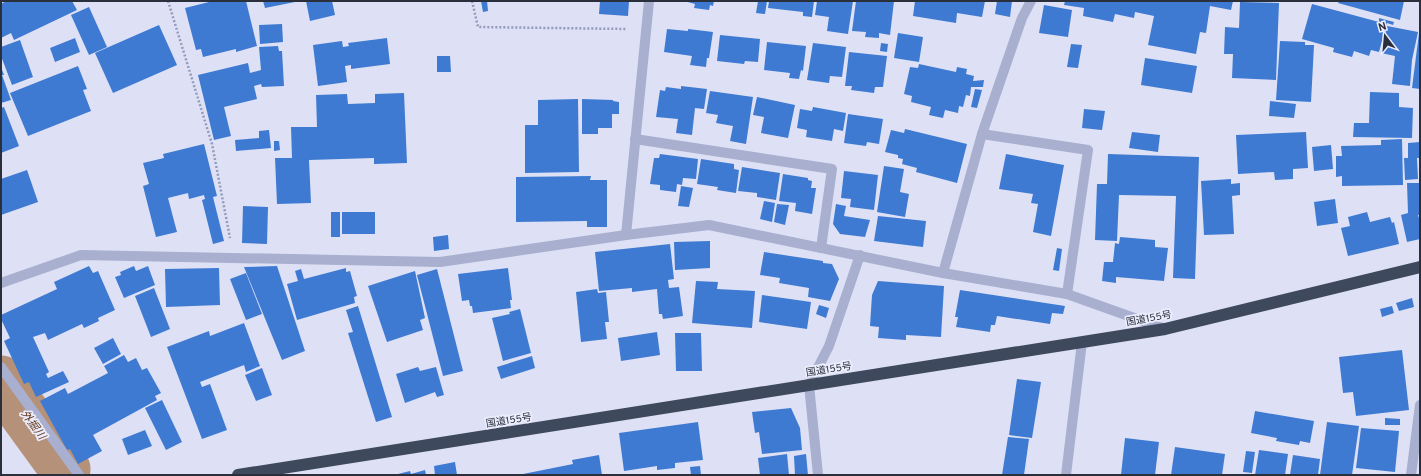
<svg xmlns="http://www.w3.org/2000/svg" width="1421" height="476" font-family="Overpass,'Noto Sans JP',sans-serif">
  <rect width="100%" height="100%" fill="#dee1f5"/>
  <g fill="none" stroke-linecap="round" stroke-linejoin="round">
    <!-- river -->
    <polyline stroke="#b69179" stroke-width="51" points="1,381 65,469"/>
  </g>
  <!-- building -->
  <g fill="#3e7ad2">
    <polygon points="6,1 72,1 77,10 14,40 11,33 1,38 1,4"/>
    <polygon points="213,1 246,1 257,46 236,52 236,49 203,57 201,49 196,50 185,8"/>
    <polygon points="263,1 295,1 295,2 265,8"/>
    <polygon points="306,1 332,1 335,15 310,21"/>
    <polygon points="481,1 487,1 488,11 483,12"/>
    <polygon points="600,1 629,1 628,16 599,14"/>
    <polygon points="684,1 714,1 713,6 710,5 709,10 694,8 695,4"/>
    <polygon points="758,1 767,1 765,14 756,13"/>
    <polygon points="769,1 814,1 812,17 803,16 803,12 768,8"/>
    <polygon points="817,1 853,1 848,34 827,31 829,17 815,15"/>
    <polygon points="856,1 894,1 890,35 879,33 879,38 865,37 866,32 852,31"/>
    <polygon points="915,1 985,1 982,17 957,13 956,23 913,16"/>
    <polygon points="997,1 1012,1 1010,17 995,14"/>
    <polygon points="1065,1 1233,1 1231,10 1210,6 1206,33 1200,32 1196,54 1148,45 1154,16 1135,12 1134,18 1115,14 1113,22 1083,16 1084,8 1064,5"/>
    <polygon points="1339,1 1404,1 1400,20 1338,3"/>
    <polygon points="1240,2 1279,3 1276,80 1232,78 1233,54 1224,54 1225,27 1239,28"/>
    <polygon points="1312,4 1379,22 1379,18 1394,22 1393,25 1387,23 1379,52 1371,50 1369,56 1354,51 1352,57 1333,52 1334,48 1302,39"/>
    <polygon points="1044,5 1072,10 1068,37 1039,33"/>
    <polygon points="89,7 107,47 89,55 71,15"/>
    <polygon points="282,24 283,42 260,44 259,25"/>
    <polygon points="159,25 177,65 113,93 95,53"/>
    <polygon points="1387,26 1418,32 1412,60 1410,86 1392,84 1395,56 1381,53"/>
    <polygon points="667,29 688,31 688,29 713,32 709,58 707,58 706,67 690,65 692,56 664,52"/>
    <polygon points="898,33 923,37 919,62 894,58"/>
    <polygon points="1419,33 1420,33 1420,89 1412,88"/>
    <polygon points="720,35 760,39 758,62 745,61 744,64 717,61"/>
    <polygon points="75,38 80,52 55,62 50,48"/>
    <polygon points="387,38 390,64 351,69 351,65 345,66 347,82 318,86 313,45 342,41 343,47 349,46 348,43"/>
    <polygon points="20,40 33,77 12,85 1,56 1,47"/>
    <polygon points="1280,41 1305,42 1305,45 1314,45 1311,102 1276,100"/>
    <polygon points="767,42 806,46 803,71 801,70 799,79 789,78 790,73 764,70"/>
    <polygon points="813,43 846,47 842,77 830,76 829,83 807,80"/>
    <polygon points="881,43 888,44 887,52 880,51"/>
    <polygon points="1071,44 1082,45 1078,68 1067,67"/>
    <polygon points="278,46 279,51 282,51 284,86 262,87 261,84 254,86 257,99 224,107 231,136 214,140 198,75 248,63 250,73 261,70 259,47"/>
    <polygon points="849,52 887,56 883,87 875,87 874,93 851,90 852,86 845,86"/>
    <polygon points="437,56 450,56 451,72 437,72"/>
    <polygon points="1145,58 1197,66 1192,93 1141,85"/>
    <polygon points="919,64 956,72 957,67 967,69 966,74 974,76 973,81 984,80 983,87 971,87 970,96 966,95 963,107 959,106 958,113 945,110 943,118 929,115 931,107 911,102 912,96 904,94 910,67 918,68"/>
    <polygon points="78,66 87,89 83,90 91,111 28,136 10,93"/>
    <polygon points="1,67 4,75 2,75 11,100 1,103"/>
    <polygon points="681,86 707,89 704,109 695,108 692,135 676,133 678,119 656,117 660,90 665,91 666,87 681,89"/>
    <polygon points="975,89 982,90 977,108 971,107"/>
    <polygon points="710,91 753,97 746,144 730,141 733,126 716,123 718,115 706,113"/>
    <polygon points="1370,92 1399,93 1399,107 1413,108 1412,138 1353,137 1354,123 1369,123"/>
    <polygon points="404,93 407,163 374,164 374,158 309,160 311,203 277,204 275,158 292,158 291,127 317,127 316,95 347,94 348,104 375,103 375,94"/>
    <polygon points="757,97 795,105 788,138 761,133 764,117 753,115"/>
    <polygon points="578,99 579,172 525,173 525,125 538,125 538,100"/>
    <polygon points="582,99 613,100 613,101 619,102 619,114 612,114 612,128 598,128 598,134 582,134"/>
    <polygon points="1270,101 1296,104 1294,118 1269,116"/>
    <polygon points="4,107 19,146 1,153 1,108"/>
    <polygon points="813,107 846,113 843,131 834,129 832,141 806,137 807,130 797,128 800,109 812,111"/>
    <polygon points="1084,109 1105,111 1102,130 1082,128"/>
    <polygon points="848,114 883,119 879,144 867,142 866,146 844,143"/>
    <polygon points="905,129 967,144 957,183 916,172 917,168 902,164 903,159 898,158 898,155 885,152 891,130 904,133"/>
    <polygon points="269,130 271,148 236,151 235,140 259,138 259,131"/>
    <polygon points="1132,132 1160,135 1158,152 1129,148"/>
    <polygon points="1306,132 1308,168 1293,169 1293,179 1275,180 1274,172 1238,174 1236,135"/>
    <polygon points="1402,139 1403,185 1342,186 1342,176 1336,177 1336,156 1342,156 1341,146 1381,145 1381,140"/>
    <polygon points="274,141 279,141 280,150 274,151"/>
    <polygon points="1420,142 1420,158 1417,158 1418,179 1405,180 1404,158 1408,158 1408,143"/>
    <polygon points="204,144 217,196 213,197 224,241 213,244 202,200 205,199 204,195 189,199 188,193 168,198 177,232 156,237 143,186 149,184 143,163 164,158 163,154"/>
    <polygon points="1331,145 1333,169 1314,171 1312,147"/>
    <polygon points="660,154 698,159 696,179 683,178 682,185 677,184 676,192 660,190 660,185 650,184 654,158 659,158"/>
    <polygon points="1006,154 1064,165 1051,236 1033,232 1038,204 1031,203 1033,194 999,189"/>
    <polygon points="1108,154 1199,157 1195,279 1173,278 1176,196 1119,195 1117,241 1095,240 1097,184 1107,184"/>
    <polygon points="701,159 734,164 734,169 739,170 736,193 717,190 718,187 697,184"/>
    <polygon points="884,166 904,169 900,192 909,194 905,217 877,212"/>
    <polygon points="742,167 780,173 776,200 757,197 757,193 738,191"/>
    <polygon points="27,170 38,202 1,215 1,179"/>
    <polygon points="844,171 878,175 874,210 850,207 851,199 841,198"/>
    <polygon points="783,174 808,178 808,180 812,181 811,188 816,188 812,214 795,211 796,203 779,201"/>
    <polygon points="591,176 590,180 607,180 607,227 587,227 587,221 516,222 516,177"/>
    <polygon points="1231,179 1231,184 1240,183 1240,195 1232,196 1234,234 1204,235 1201,181"/>
    <polygon points="1407,183 1420,183 1420,215 1418,215 1420,221 1420,239 1407,242 1401,215 1408,213"/>
    <polygon points="681,186 693,188 689,207 678,206"/>
    <polygon points="1335,199 1338,223 1317,226 1314,202"/>
    <polygon points="764,201 775,203 772,222 760,219"/>
    <polygon points="777,204 789,205 785,225 774,222"/>
    <polygon points="836,204 846,206 844,216 870,220 865,237 840,234 833,224"/>
    <polygon points="243,206 268,207 267,244 242,243"/>
    <rect x="331" y="212" width="9" height="25"/>
    <rect x="342" y="212" width="33" height="22"/>
    <polygon points="1367,212 1370,222 1390,217 1392,223 1394,222 1399,244 1348,256 1341,228 1350,226 1348,217"/>
    <polygon points="878,216 926,221 923,247 874,241"/>
    <polygon points="448,235 449,249 434,251 433,237"/>
    <polygon points="1120,237 1155,240 1155,247 1168,248 1164,281 1116,277 1116,283 1102,281 1104,262 1113,262 1115,243 1119,244"/>
    <polygon points="710,241 710,268 675,270 674,242"/>
    <polygon points="670,244 674,279 668,280 669,288 679,287 683,316 663,319 662,314 659,314 657,289 632,292 632,288 599,291 595,252"/>
    <polygon points="1057,248 1062,249 1059,271 1053,270"/>
    <polygon points="764,252 823,261 823,263 832,264 839,279 830,301 808,297 809,288 779,283 780,278 760,275"/>
    <polygon points="89,266 93,273 98,271 115,310 98,318 99,321 84,328 82,324 48,340 45,333 33,337 49,372 46,374 48,378 63,371 69,382 36,397 29,382 24,384 4,341 10,338 1,319 1,315 57,289 54,282"/>
    <polygon points="134,266 136,271 148,266 155,285 124,298 115,277 121,275 120,272"/>
    <polygon points="277,266 305,351 282,360 244,267"/>
    <polygon points="219,268 220,305 166,307 165,269"/>
    <polygon points="346,268 346,272 350,271 357,296 354,297 355,303 297,320 287,284 298,281 295,271 301,269 304,279"/>
    <polygon points="508,268 512,300 510,300 511,308 473,313 472,306 470,306 469,300 462,301 458,274"/>
    <polygon points="437,269 463,371 443,376 417,275"/>
    <polygon points="415,271 425,318 420,320 423,330 387,342 368,286"/>
    <polygon points="246,273 262,314 246,320 230,279"/>
    <polygon points="696,281 718,282 717,289 755,291 752,328 692,323"/>
    <polygon points="878,281 944,286 941,337 906,335 906,340 878,338 879,327 870,326 872,295"/>
    <polygon points="154,288 170,329 151,337 135,296"/>
    <polygon points="597,289 598,293 606,292 609,322 605,322 607,339 581,342 576,292"/>
    <polygon points="960,290 1065,306 1063,314 1052,313 1050,324 997,316 995,325 991,325 990,332 956,327 958,317 955,317"/>
    <polygon points="762,295 811,302 807,329 759,322"/>
    <polygon points="1412,298 1414,307 1399,311 1396,303"/>
    <polygon points="819,305 829,308 826,318 816,314"/>
    <polygon points="358,306 392,417 376,422 348,333 353,332 346,310"/>
    <polygon points="1392,306 1394,313 1382,317 1380,309"/>
    <polygon points="520,309 531,353 503,361 492,318 510,314 509,312"/>
    <polygon points="244,323 260,366 246,372 244,365 200,382 202,387 210,384 227,430 202,439 167,347 209,331 210,336"/>
    <polygon points="657,332 660,355 621,361 618,338"/>
    <polygon points="675,333 701,333 702,371 676,371"/>
    <polygon points="113,338 121,354 103,364 94,348"/>
    <polygon points="1402,350 1409,410 1356,416 1353,392 1343,393 1339,357"/>
    <polygon points="124,355 128,362 136,358 142,370 147,368 161,393 155,396 157,400 93,435 102,451 78,464 70,449 67,450 40,401 65,388 68,394 108,373 104,366"/>
    <polygon points="532,356 535,368 501,379 497,367"/>
    <polygon points="418,367 420,371 436,367 444,395 437,397 435,392 405,403 396,374"/>
    <polygon points="262,368 272,395 256,401 245,375"/>
    <polygon points="1017,379 1041,382 1032,438 1009,435"/>
    <polygon points="162,400 182,442 166,450 145,408"/>
    <polygon points="791,408 800,428 802,450 762,454 759,432 755,433 752,412"/>
    <polygon points="1255,411 1314,421 1310,443 1300,441 1299,445 1276,441 1277,438 1251,433"/>
    <polygon points="1385,418 1400,419 1400,425 1385,425"/>
    <polygon points="698,422 703,460 675,463 675,468 657,470 657,466 624,471 619,433"/>
    <polygon points="1327,422 1359,426 1352,475 1320,475"/>
    <polygon points="1361,428 1399,431 1395,472 1356,468"/>
    <polygon points="145,430 152,446 128,455 122,439"/>
    <polygon points="1008,437 1029,439 1024,475 1002,475"/>
    <polygon points="1125,438 1159,442 1155,475 1121,475"/>
    <polygon points="1175,447 1225,454 1222,475 1171,475"/>
    <polygon points="1259,450 1288,454 1285,475 1255,475"/>
    <polygon points="1246,451 1255,452 1252,473 1243,472"/>
    <polygon points="787,454 789,475 760,475 758,458"/>
    <polygon points="806,454 808,475 795,475 794,456"/>
    <polygon points="599,455 602,475 518,475 573,464 572,460"/>
    <polygon points="1293,455 1320,459 1318,475 1290,475"/>
    <polygon points="455,462 457,475 435,475 434,466"/>
    <polygon points="700,466 701,475 691,475 690,467"/>
    <polygon points="425,470 426,475 394,475 410,471 411,474"/>
  </g>
  <g fill="none" stroke-linecap="round" stroke-linejoin="round">
    <!-- path -->
    <g stroke="#929bbb" stroke-width="2.5" stroke-dasharray="2 2" stroke-linecap="butt">
      <polyline points="168,1 212,144 230,238"/>
      <polyline points="472,1 478,27 627,29"/>
    </g>
    <!-- street -->
    <g stroke="#a8afcf" stroke-width="10">
      <polyline points="982,134 1088,150 1067,294"/>
      <polyline points="635,139 832,169 821,248"/>
      <polyline points="626,235 649,1"/>
      <polyline points="943,273 982,134 1022,18 1031,1"/>
      <polyline points="1,283 81,255 440,262 626,235 709,225 943,273 1067,294 1165,329"/>
      <polyline points="1,367 79,475"/>
      <polyline points="818,475 809,385 829,346 860,255"/>
      <polyline points="1066,475 1082,342"/>
      <polyline points="1411,475 1420,405"/>
    </g>
    <!-- highway -->
    <polyline stroke="#3f495d" stroke-width="12" points="238,475 1165,329 1420,267"/>
  </g>
  <g text-anchor="middle" dominant-baseline="central" stroke-width="3.5" stroke-linejoin="round" paint-order="stroke">
    <!-- street labels -->
    <g font-size="10" fill="#292f3b" stroke="#ebedfc">
      <text transform="translate(1149 319) rotate(-10)">国道155号</text>
      <text transform="translate(829 370) rotate(-9)">国道155号</text>
      <text transform="translate(509 421) rotate(-9)">国道155号</text>
    </g>
    <!-- water labels -->
    <g font-size="11" font-style="italic" fill="#623819" stroke="#ebedfc">
      <text transform="translate(33 425) rotate(54)">外掘川</text>
    </g>
  </g>
  <!-- border -->
  <rect width="1421" height="476" fill="none" stroke="#292f3b" stroke-width="4"/>
  <!-- north arrow -->
  <g transform="translate(1385 36) rotate(344)" stroke="#ebedfc" stroke-width="3" paint-order="stroke">
  <path d="M0-3L7 15L0 10L-7 15Z" fill="#292f3b"/>
  <text y="-6" font-size="11" font-weight="bold" text-anchor="middle" fill="#292f3b">N</text>
  </g>
</svg>
